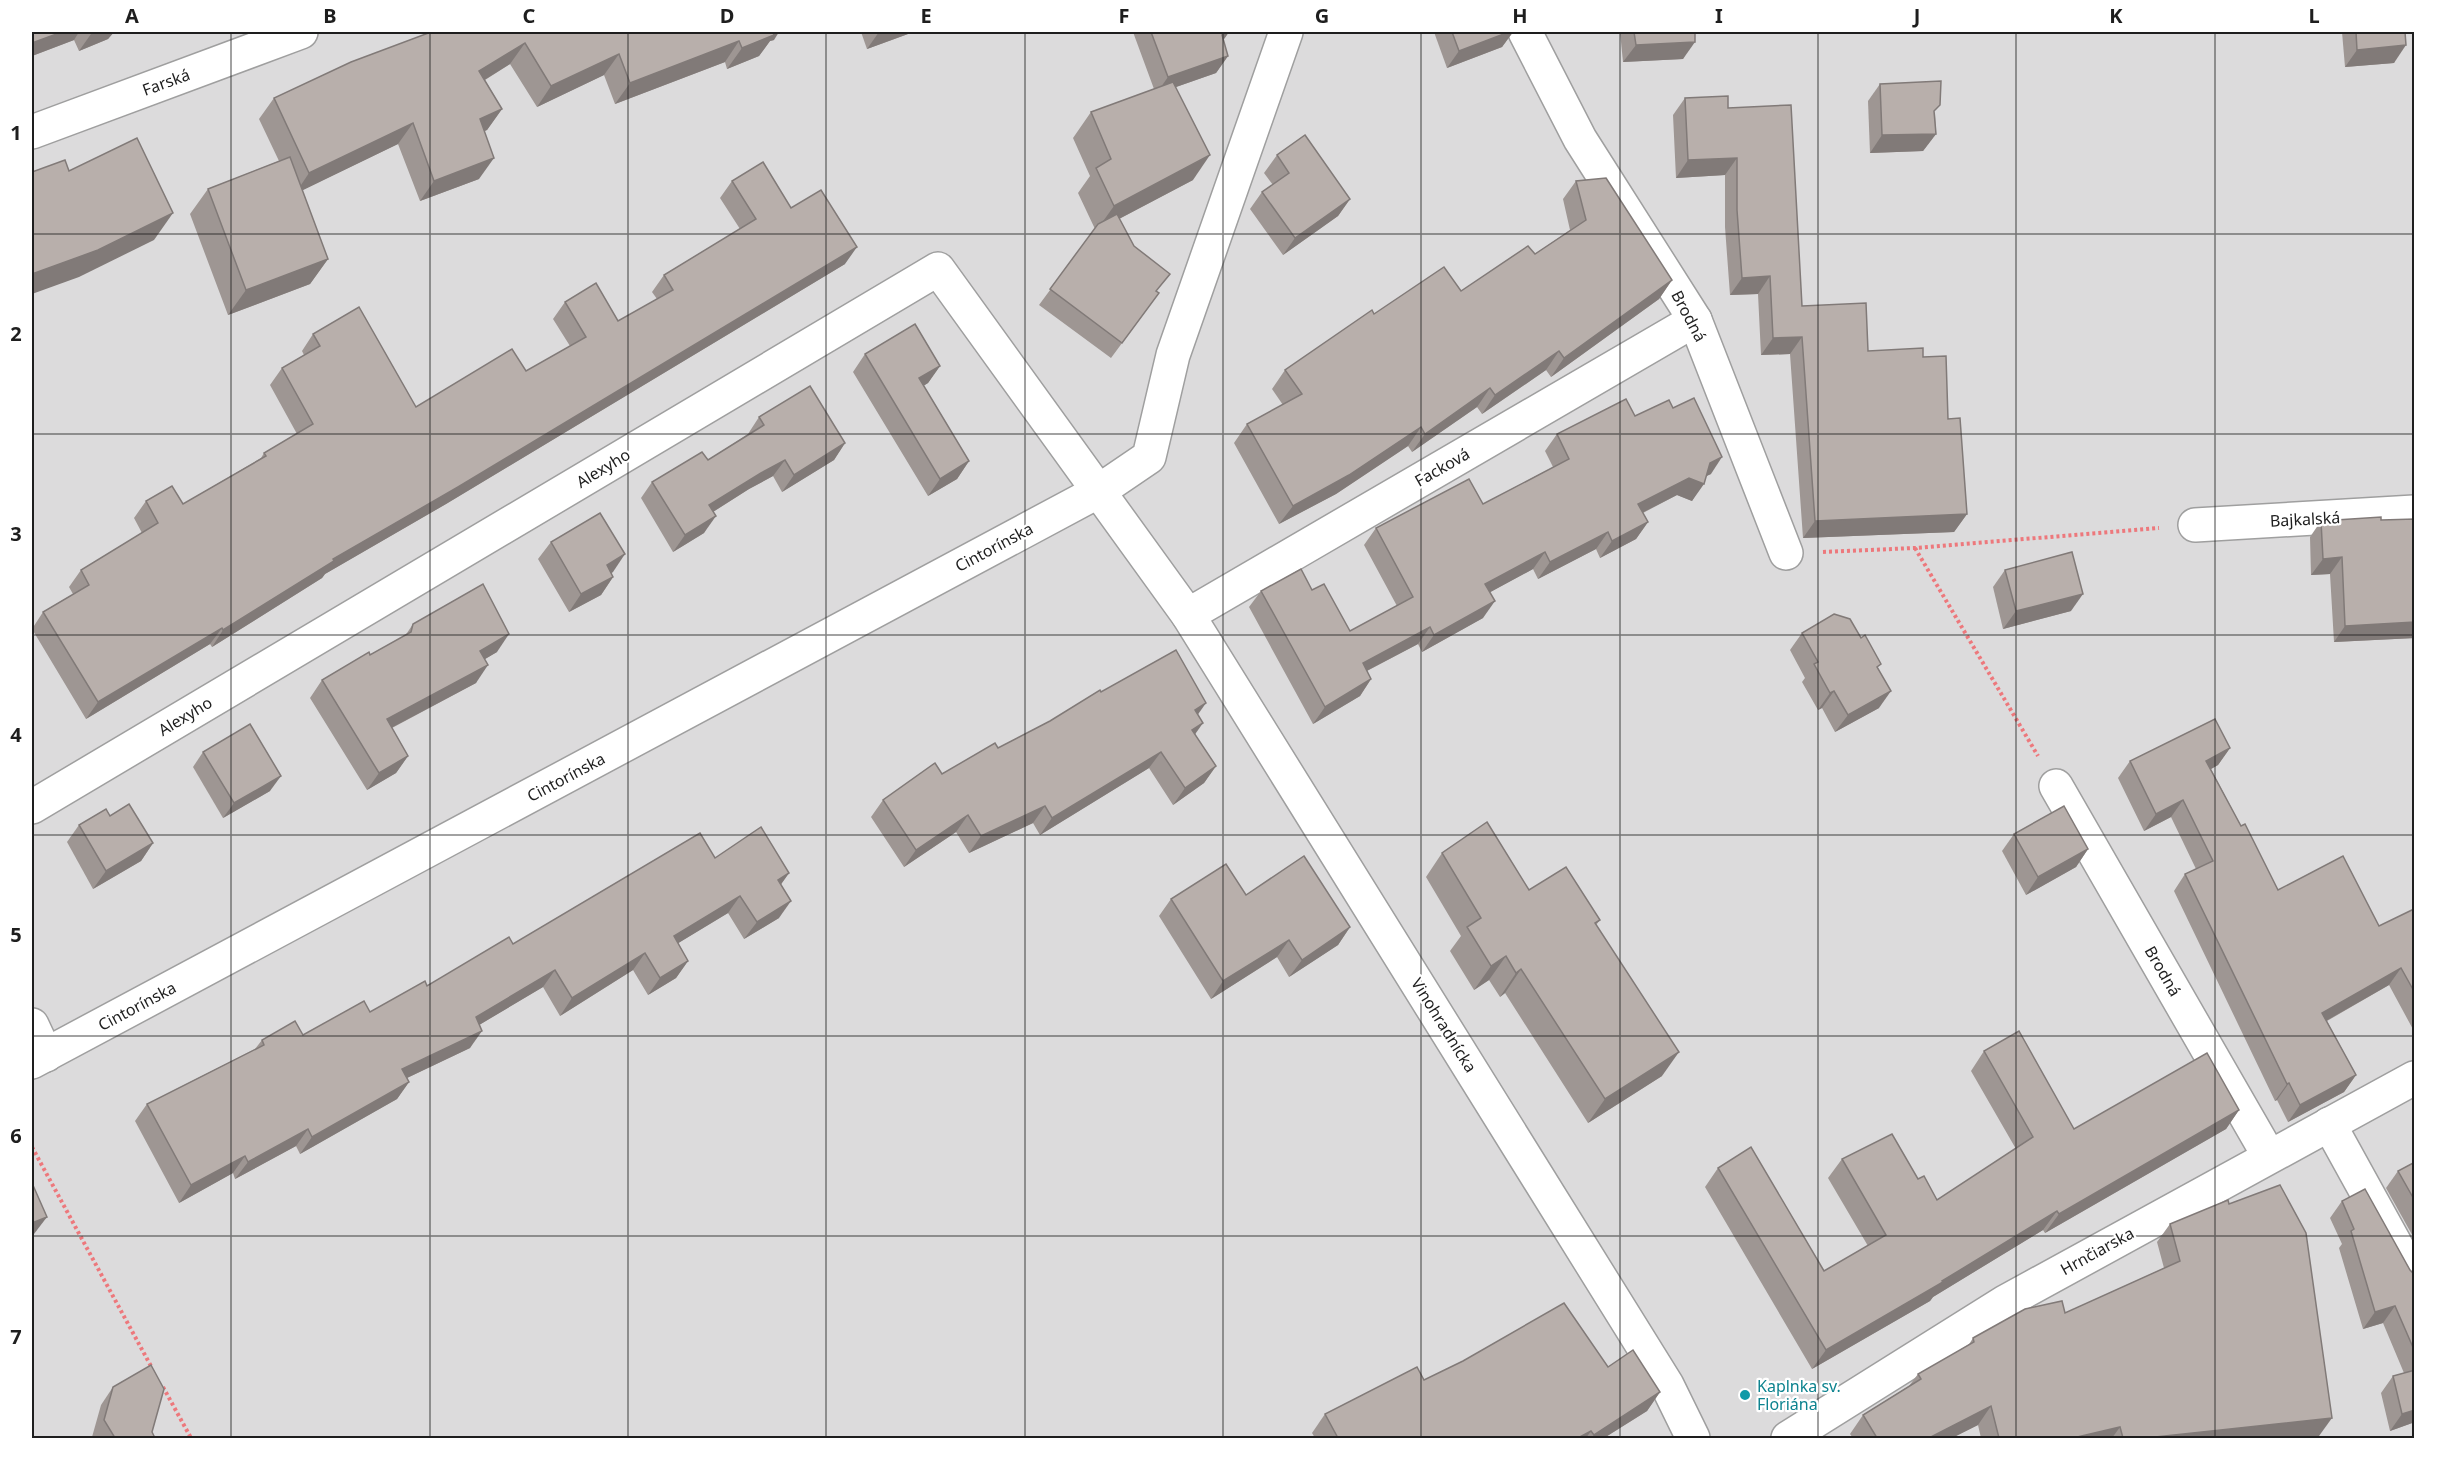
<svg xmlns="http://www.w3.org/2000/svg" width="2446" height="1470" font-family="'Noto Sans',sans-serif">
  <rect width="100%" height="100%" fill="#eeeae5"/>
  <!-- residential -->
  <rect fill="#dcdbdc" x="32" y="32" width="2382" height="1406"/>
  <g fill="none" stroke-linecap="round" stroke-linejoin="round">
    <defs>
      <g id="minor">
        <polyline points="1525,32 1580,139 1695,320 1786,553"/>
        <polyline points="32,132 301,32"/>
        <polyline points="2195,525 2414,512"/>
        <polyline points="1188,615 1695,320"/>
        <polyline points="2056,786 2269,1156"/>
        <polyline points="32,807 938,269 1188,615 1667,1385 1693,1438"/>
        <polyline points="32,1025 46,1055"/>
        <polyline points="32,1062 1099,491 1149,457 1173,355 1286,32"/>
        <polyline points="2329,1124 2414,1278"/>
        <polyline points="1788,1438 2005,1302 2414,1078"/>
      </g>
    </defs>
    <!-- minor casing -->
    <use href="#minor" stroke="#9f9f9f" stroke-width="36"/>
    <!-- path -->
    <g stroke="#ed787c" stroke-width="4" stroke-dasharray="3 3" stroke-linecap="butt">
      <polyline points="1915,548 2038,756"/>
      <polyline points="1823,552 1915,548 2159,528"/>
      <polyline points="32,1147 152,1368"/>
      <polyline points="163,1387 191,1438"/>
    </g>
    <!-- minor -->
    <use href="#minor" stroke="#fff" stroke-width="33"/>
  </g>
  <!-- wall -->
  <g fill="#9e9693">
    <polygon points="32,32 114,32 108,39 79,51 74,40 32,56"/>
    <polygon points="431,32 774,40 770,41 759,56 727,69 725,62 615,104 604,75 537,107 510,64 485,80 502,109 487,130 484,131 479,179 420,201 398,144 302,190 328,259 310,284 228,315 190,214 208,189 279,161 259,119 274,98"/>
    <polygon points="861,32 910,32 908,34 867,49"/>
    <polygon points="1133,32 1229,32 1223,40 1228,56 1216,73 1176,87 1193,180 1119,219 1157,291 1148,308 1111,358 1039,305 1095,229 1078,193 1090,176 1073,138 1091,112 1154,89"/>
    <polygon points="1434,32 1513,32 1502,47 1447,68"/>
    <polygon points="1620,32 1695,32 1683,59 1623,62"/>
    <polygon points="2342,32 2405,32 2394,63 2345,67"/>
    <polygon points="1880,84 1935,113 1936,134 1923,151 1870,153 1868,101"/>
    <polygon points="1685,98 1728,108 1802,306 1868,351 1923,357 1948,419 1967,514 1954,532 1803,538 1790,354 1761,355 1758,294 1730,295 1725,227 1725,175 1676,178 1673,115"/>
    <polygon points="1277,155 1350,199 1338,216 1283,255 1250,209 1262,192 1273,185 1264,173"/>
    <polygon points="732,181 791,208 845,264 446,504 325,574 322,578 212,647 210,644 86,719 32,629 43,612 73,594 69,587 81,570 142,533 134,518 146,501 183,504 261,458 264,453 297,434 270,385 282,368 304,355 302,351 313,334 416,407 526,371 570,346 553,319 565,302 618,321 657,299 652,292 664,275 740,229 720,198"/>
    <polygon points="1576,181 1672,280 1659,299 1551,377 1546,370 1482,414 1477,407 1412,452 1408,446 1336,494 1279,524 1234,443 1247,424 1283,405 1272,389 1285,370 1374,314 1461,291 1535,254 1570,230 1563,199"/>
    <polygon points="865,354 940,366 928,383 923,386 969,461 957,479 928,496 853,372"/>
    <polygon points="1635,416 1711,474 1706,476 1692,501 1677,495 1643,513 1648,522 1636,539 1600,558 1596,549 1538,579 1533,569 1490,592 1483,618 1422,652 1418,644 1367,671 1371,679 1360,696 1313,724 1249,607 1261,591 1312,590 1350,631 1397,606 1364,545 1376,528 1483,504 1553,467 1545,451 1557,434"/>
    <polygon points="759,417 845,443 834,460 782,492 773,476 749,489 713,512 704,533 673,552 641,498 652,482 708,460 748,434"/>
    <polygon points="2321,521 2415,638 2334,642 2330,574 2311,575 2310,537"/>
    <polygon points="551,542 613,572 611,573 613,577 601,595 569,612 538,559"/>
    <polygon points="2005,570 2071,611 2003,629 1993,587"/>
    <polygon points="413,624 497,652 485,659 476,683 392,728 408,756 396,773 367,790 310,698 322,680 405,636"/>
    <polygon points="1802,633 1878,668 1879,708 1835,732 1822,708 1818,710 1802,682 1805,678 1790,650"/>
    <polygon points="1101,692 1198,715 1195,735 1216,766 1204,783 1173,805 1149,768 1040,835 1033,823 969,853 956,832 904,867 871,817 883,800 998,748 1050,721"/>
    <polygon points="2230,748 2218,765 2211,769 2241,826 2278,890 2379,926 2415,910 2415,1033 2389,985 2327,1021 2356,1075 2344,1092 2288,1122 2277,1100 2275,1101 2174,891 2185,874 2196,869 2171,817 2144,831 2118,778 2130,761"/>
    <polygon points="203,752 270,791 223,818 193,767"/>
    <polygon points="110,816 153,843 141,861 93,889 67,842 79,825"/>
    <polygon points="2014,834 2088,849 2076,867 2026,895 2002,851"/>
    <polygon points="1442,853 1600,920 1596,925 1662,1076 1588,1123 1505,993 1500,997 1489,980 1474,990 1450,951 1461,936 1426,877"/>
    <polygon points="715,858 789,873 781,884 779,918 744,939 728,913 678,943 688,961 676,978 648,995 633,970 560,1016 543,987 479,1025 470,1048 407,1078 409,1082 397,1099 300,1154 296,1146 235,1179 233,1173 179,1203 135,1121 147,1104 255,1049 262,1040 303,1035 370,1012 427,986 513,944"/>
    <polygon points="1246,895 1350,927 1338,945 1289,977 1277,957 1211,999 1159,916 1171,899"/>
    <polygon points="1984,1051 2074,1129 2239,1110 2226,1129 2045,1233 2043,1230 1933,1297 1930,1301 1812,1369 1705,1187 1718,1168 1824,1271 1868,1246 1828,1178 1842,1159 1918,1179 1937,1200 2016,1149 1971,1071"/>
    <polygon points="2415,1162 2415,1240 2386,1188 2398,1171"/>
    <polygon points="2342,1201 2415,1275 2415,1422 2390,1431 2381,1393 2393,1376 2404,1373 2383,1323 2363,1329 2339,1248 2342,1244 2330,1218"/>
    <polygon points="2170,1224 2319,1436 2299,1438 1981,1438 1978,1425 1952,1438 1853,1438 1850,1434 1863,1415 1909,1386 1918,1374 1968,1346 1973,1338 2065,1313 2164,1268 2157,1242"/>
    <polygon points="1608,1367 1660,1392 1647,1411 1604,1438 1315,1438 1312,1433 1325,1414 1424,1380"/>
    <polygon points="113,1387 152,1432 155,1438 93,1438 92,1437 101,1405"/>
  </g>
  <!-- shaded-wall -->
  <g fill="#817a78">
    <polygon points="62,32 79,32 74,40 32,56 32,43"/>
    <polygon points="97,32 114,32 108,39 79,51 91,34"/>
    <polygon points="766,32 779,32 774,40 770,41 759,56 727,69 742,48"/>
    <polygon points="879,32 910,32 908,34 867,49"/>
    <polygon points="1229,32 1217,49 1222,35"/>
    <polygon points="1509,32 1513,32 1502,47 1447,68 1459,51"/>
    <polygon points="739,41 725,62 615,104 630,83"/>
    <polygon points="1695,42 1683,59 1623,62 1636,45"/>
    <polygon points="525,43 510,64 465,92 479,71"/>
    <polygon points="2406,45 2394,63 2345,67 2357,50"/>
    <polygon points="619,54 604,75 537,107 551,86"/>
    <polygon points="1228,56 1216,73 1156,94 1168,77"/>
    <polygon points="502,109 487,130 465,140 480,119"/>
    <polygon points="413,123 398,144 295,194 309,173"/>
    <polygon points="1936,134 1923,151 1870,153 1882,135"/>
    <polygon points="1210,155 1193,180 1096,231 1114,206"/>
    <polygon points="494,158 479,179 420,201 434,181"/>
    <polygon points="1737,158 1725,175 1676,178 1688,160"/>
    <polygon points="1350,199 1338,216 1283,255 1295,238"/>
    <polygon points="173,213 154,240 79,277 32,294 32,274"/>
    <polygon points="857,247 845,264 446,504 325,574 322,578 212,647 223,630 333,559"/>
    <polygon points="328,259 310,284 228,315 246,290"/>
    <polygon points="1770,276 1758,294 1730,295 1742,278"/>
    <polygon points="1672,280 1659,299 1551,377 1564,358"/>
    <polygon points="1802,337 1790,354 1761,355 1773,338"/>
    <polygon points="1559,351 1546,370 1482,414 1495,395"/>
    <polygon points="940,366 928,383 907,396 919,378"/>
    <polygon points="1490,388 1477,407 1412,452 1425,434"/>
    <polygon points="1421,427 1408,446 1336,494 1279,524 1293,506"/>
    <polygon points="845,443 834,460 782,492 794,475"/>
    <polygon points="1722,457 1711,474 1698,480 1710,463"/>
    <polygon points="785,460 773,476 749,489 697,522 709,505 761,473"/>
    <polygon points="969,461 957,479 928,496 940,479"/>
    <polygon points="1689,478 1704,484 1692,501 1677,495 1626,521 1638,504"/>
    <polygon points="1967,514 1954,532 1803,538 1815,521"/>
    <polygon points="716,516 704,533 673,552 685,535"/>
    <polygon points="1648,522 1636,539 1600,558 1612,541"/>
    <polygon points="1608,532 1596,549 1538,579 1550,562"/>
    <polygon points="1545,552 1533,569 1474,601 1485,584"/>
    <polygon points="625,554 613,572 595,582 607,565"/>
    <polygon points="2342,557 2330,574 2311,575 2323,559"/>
    <polygon points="613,577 601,595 569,612 581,594"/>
    <polygon points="2083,594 2071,611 2003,629 2016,611"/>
    <polygon points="1495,601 1483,618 1422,652 1434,635"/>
    <polygon points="2415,622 2415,638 2334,642 2345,626"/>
    <polygon points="1430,627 1418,644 1351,679 1363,663"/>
    <polygon points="222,628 210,644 86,719 98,702"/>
    <polygon points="509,634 497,652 468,669 480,651"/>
    <polygon points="488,665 476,683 374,737 387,719"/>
    <polygon points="1371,679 1360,696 1313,724 1325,707"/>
    <polygon points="1834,691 1822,708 1818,710 1830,693"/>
    <polygon points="1891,691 1879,708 1835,732 1848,715"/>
    <polygon points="1206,703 1194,720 1195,710"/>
    <polygon points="1203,723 1191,740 1192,730"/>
    <polygon points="2230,748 2218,765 2195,778 2206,761"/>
    <polygon points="1161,752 1149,768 1040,835 1052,818"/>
    <polygon points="408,756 396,773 367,790 379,773"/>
    <polygon points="1216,766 1204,783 1173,805 1185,788"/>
    <polygon points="281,776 270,791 223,818 234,803"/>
    <polygon points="2183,800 2171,817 2144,831 2156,814"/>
    <polygon points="1045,806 1033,823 969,853 981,836"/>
    <polygon points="968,815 956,832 904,867 916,850"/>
    <polygon points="153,843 141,861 93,889 106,871"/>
    <polygon points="2088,849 2076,867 2026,895 2038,877"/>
    <polygon points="789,873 777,890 778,880"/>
    <polygon points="740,896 728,913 662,953 674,936"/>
    <polygon points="791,901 779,918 744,939 757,922"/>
    <polygon points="1350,927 1338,945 1289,977 1302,960"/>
    <polygon points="1289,940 1277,957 1211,999 1223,981"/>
    <polygon points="645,953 633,970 560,1016 572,998"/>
    <polygon points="1506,956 1489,980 1474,990 1491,966"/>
    <polygon points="688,961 676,978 648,995 660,978"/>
    <polygon points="2401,968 2389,985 2310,1030 2322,1013"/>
    <polygon points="1521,969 1505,993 1500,997 1516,973"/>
    <polygon points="555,970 543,987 464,1034 476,1017"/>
    <polygon points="482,1031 470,1048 390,1086 402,1069"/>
    <polygon points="1679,1052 1662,1076 1588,1123 1605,1099"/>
    <polygon points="2356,1075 2344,1092 2288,1122 2300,1105"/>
    <polygon points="409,1082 397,1099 300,1154 312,1137"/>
    <polygon points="2289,1083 2277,1100 2275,1101 2287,1084"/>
    <polygon points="2239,1110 2226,1129 2045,1233 2059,1214"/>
    <polygon points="308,1129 296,1146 235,1179 248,1162"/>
    <polygon points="245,1156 233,1173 179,1203 191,1185"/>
    <polygon points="2057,1211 2043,1230 1933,1297 1930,1301 1812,1369 1826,1350"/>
    <polygon points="47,1217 34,1234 32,1235 32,1223"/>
    <polygon points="2395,1306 2383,1323 2363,1329 2375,1312"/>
    <polygon points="1660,1392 1647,1411 1604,1438 1591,1438 1594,1435"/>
    <polygon points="1991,1406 1978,1425 1952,1438 1928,1438"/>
    <polygon points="2415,1410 2415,1422 2390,1431 2402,1414"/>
    <polygon points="2332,1418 2319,1436 2299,1438 2146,1438"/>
    <polygon points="2120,1427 2112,1438 2073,1438"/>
    <polygon points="1591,1431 1586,1438 1578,1438"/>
  </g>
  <!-- building -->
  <g fill="#b8afab" stroke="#817a78" stroke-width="1.5">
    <polygon points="32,32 62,32 32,43"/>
    <polygon points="431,32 773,32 774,35 742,48 739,41 630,83 619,54 551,86 525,43 479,71 502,109 480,119 494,158 434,181 413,123 309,173 274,98 351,62"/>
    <polygon points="1151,32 1229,32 1222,35 1228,56 1168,77"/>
    <polygon points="1452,32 1509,32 1459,51"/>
    <polygon points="1634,32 1695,32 1695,42 1636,45"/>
    <polygon points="2356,32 2405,32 2406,45 2357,50"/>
    <polygon points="1941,81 1940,105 1934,111 1936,134 1882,135 1880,84"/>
    <polygon points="1173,82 1210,155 1114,206 1096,168 1111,159 1091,112"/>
    <polygon points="1728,96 1728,108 1791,105 1802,306 1866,303 1868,351 1923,348 1923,357 1946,356 1948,419 1960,418 1967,514 1815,521 1802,337 1773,338 1770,276 1742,278 1737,210 1737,158 1688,160 1685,98"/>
    <polygon points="1305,135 1350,199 1295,238 1262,192 1289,173 1277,155"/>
    <polygon points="137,138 173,213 98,250 32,274 32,172 65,160 69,171"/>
    <polygon points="290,157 328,259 246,290 208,189"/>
    <polygon points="763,162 791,208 821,190 857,247 458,487 333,559 334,561 223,630 222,628 98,702 43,612 89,585 81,570 158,523 146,501 172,486 183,504 266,456 264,453 313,424 282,368 320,346 313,334 359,307 416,407 512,349 526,371 586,337 565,302 596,283 618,321 673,290 664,275 756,219 732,181"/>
    <polygon points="1606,178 1672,280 1564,358 1559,351 1495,395 1490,388 1425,434 1421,427 1349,475 1293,506 1247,424 1302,394 1285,370 1372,310 1374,314 1444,267 1461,291 1528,246 1535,254 1586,220 1576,181"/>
    <polygon points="1117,214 1134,246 1170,274 1156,291 1159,293 1122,343 1050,289 1098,224"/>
    <polygon points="915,324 940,366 919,378 969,461 940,479 865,354"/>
    <polygon points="810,386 845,443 794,475 785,460 761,473 709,505 716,516 685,535 652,482 702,452 708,460 764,425 759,417"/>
    <polygon points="1694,398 1722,457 1710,463 1704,484 1689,478 1638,504 1648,522 1612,541 1608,532 1550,562 1545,552 1485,584 1495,601 1434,635 1430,627 1363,663 1371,679 1325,707 1261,591 1301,569 1312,590 1324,584 1350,631 1413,597 1376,528 1469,479 1483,504 1569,459 1557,434 1626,399 1635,416 1669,400 1673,408"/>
    <polygon points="600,513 625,554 607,565 613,577 581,594 551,542"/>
    <polygon points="2381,517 2381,520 2415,519 2415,622 2345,626 2342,557 2323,559 2321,521"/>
    <polygon points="2072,552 2083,594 2016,611 2005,570"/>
    <polygon points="483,584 509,634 480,651 488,665 387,719 408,756 379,773 322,680 369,652 370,655 411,632 413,624"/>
    <polygon points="1834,614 1850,619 1861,638 1865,635 1881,664 1877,667 1891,691 1848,715 1834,691 1830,693 1814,664 1818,662 1802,633"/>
    <polygon points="1176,650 1206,703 1195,710 1203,723 1192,730 1216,766 1185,788 1161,752 1052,818 1045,806 981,836 968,815 916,850 883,800 935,763 942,774 995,743 998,748 1050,721 1100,690 1101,692"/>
    <polygon points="2215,719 2230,748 2206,761 2241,826 2245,824 2278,890 2343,856 2379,926 2414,909 2415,910 2415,993 2401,968 2322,1013 2356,1075 2300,1105 2289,1083 2287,1084 2185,874 2213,861 2183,800 2156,814 2130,761"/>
    <polygon points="250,724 281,776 234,803 203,752"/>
    <polygon points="129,804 153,843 106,871 79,825 106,809 110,816"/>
    <polygon points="2064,806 2088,849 2038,877 2014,834"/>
    <polygon points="1487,822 1529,890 1566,867 1600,920 1595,923 1679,1052 1605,1099 1521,969 1516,973 1506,956 1491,966 1467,927 1481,918 1442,853"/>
    <polygon points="761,827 789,873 778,880 791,901 757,922 740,896 674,936 688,961 660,978 645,953 572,998 555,970 476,1017 482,1031 402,1069 409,1082 312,1137 308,1129 248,1162 245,1156 191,1185 147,1104 264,1045 262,1040 295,1021 303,1035 364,1001 370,1012 425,981 427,986 509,937 513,944 700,833 715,858"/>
    <polygon points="1304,856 1350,927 1302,960 1289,940 1223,981 1171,899 1226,864 1246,895"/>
    <polygon points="2019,1031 2074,1129 2207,1053 2239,1110 2059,1214 2057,1211 1942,1281 1943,1282 1826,1350 1718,1168 1751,1147 1824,1271 1886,1235 1842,1159 1892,1134 1918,1179 1924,1176 1937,1200 2033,1137 1984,1051"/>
    <polygon points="2415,1162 2415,1201 2398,1171"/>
    <polygon points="32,1183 47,1217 32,1223"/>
    <polygon points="2280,1185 2306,1233 2332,1418 2146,1438 2123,1438 2120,1427 2073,1438 1999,1438 1991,1406 1929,1438 1877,1438 1863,1415 1921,1379 1918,1374 1974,1342 1973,1338 2025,1309 2062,1301 2065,1313 2180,1261 2170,1224 2228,1200 2229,1204"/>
    <polygon points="2365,1189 2410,1270 2415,1275 2415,1352 2395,1306 2375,1312 2351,1231 2354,1229 2342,1201"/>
    <polygon points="1564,1303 1608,1367 1633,1350 1660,1392 1594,1435 1591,1431 1578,1438 1338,1438 1325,1414 1417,1367 1424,1380 1463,1361"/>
    <polygon points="151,1365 164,1389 152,1432 155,1438 115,1438 104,1420 113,1387"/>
    <polygon points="2415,1370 2415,1410 2402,1414 2393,1376"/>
  </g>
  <!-- grid -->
  <path fill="none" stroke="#1e1e1e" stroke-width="1.5" stroke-opacity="0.55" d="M231,32V1438M430,32V1438M628,32V1438M826,32V1438M1025,32V1438M1223,32V1438M1421,32V1438M1620,32V1438M1818,32V1438M2016,32V1438M2215,32V1438M32,234H2414M32,434H2414M32,635H2414M32,835H2414M32,1036H2414M32,1236H2414"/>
  <!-- markers -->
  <circle fill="#0f9aa8" stroke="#fff" stroke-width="2" cx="1745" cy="1395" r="6"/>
  <g text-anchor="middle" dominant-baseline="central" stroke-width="4.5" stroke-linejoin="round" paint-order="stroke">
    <!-- street labels -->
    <g font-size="16" fill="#1e1e1e" stroke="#fff">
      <text transform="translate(166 82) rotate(-20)">Farská</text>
      <text transform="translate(1689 316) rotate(62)">Brodná</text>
      <text transform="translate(1442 467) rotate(-30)">Facková</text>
      <text transform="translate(603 468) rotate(-31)">Alexyho</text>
      <text transform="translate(2305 519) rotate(-3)">Bajkalská</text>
      <text transform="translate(994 547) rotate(-28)">Cintorínska</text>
      <text transform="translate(185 716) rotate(-31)">Alexyho</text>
      <text transform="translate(566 777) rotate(-28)">Cintorínska</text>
      <text transform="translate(2163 971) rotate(60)">Brodná</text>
      <text transform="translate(137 1006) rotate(-28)">Cintorínska</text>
      <text transform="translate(1444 1025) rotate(58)">Vinohradnícka</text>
      <text transform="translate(2097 1251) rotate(-29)">Hrnčiarska</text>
    </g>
    <!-- culture labels -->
    <g font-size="16" fill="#0d838f" stroke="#fff" text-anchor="start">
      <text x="1757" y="1386">Kaplnka sv.<tspan x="1757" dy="18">Floriána</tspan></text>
    </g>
  </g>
  <!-- border -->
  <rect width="2446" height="1470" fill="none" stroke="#ffffff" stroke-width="66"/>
  <rect x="33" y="33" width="2380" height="1404" fill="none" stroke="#1e1e1e" stroke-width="2"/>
  <g font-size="20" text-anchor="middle" font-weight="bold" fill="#1e1e1e">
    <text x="132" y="23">A</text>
    <text x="330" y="23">B</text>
    <text x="529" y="23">C</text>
    <text x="727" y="23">D</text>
    <text x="926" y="23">E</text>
    <text x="1124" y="23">F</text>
    <text x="1322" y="23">G</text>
    <text x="1520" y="23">H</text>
    <text x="1719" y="23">I</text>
    <text x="1917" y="23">J</text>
    <text x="2116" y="23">K</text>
    <text x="2314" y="23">L</text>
    <text x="16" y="140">1</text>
    <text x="16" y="341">2</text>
    <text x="16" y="541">3</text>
    <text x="16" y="742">4</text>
    <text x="16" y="942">5</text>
    <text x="16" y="1143">6</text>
    <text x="16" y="1344">7</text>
  </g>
</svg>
